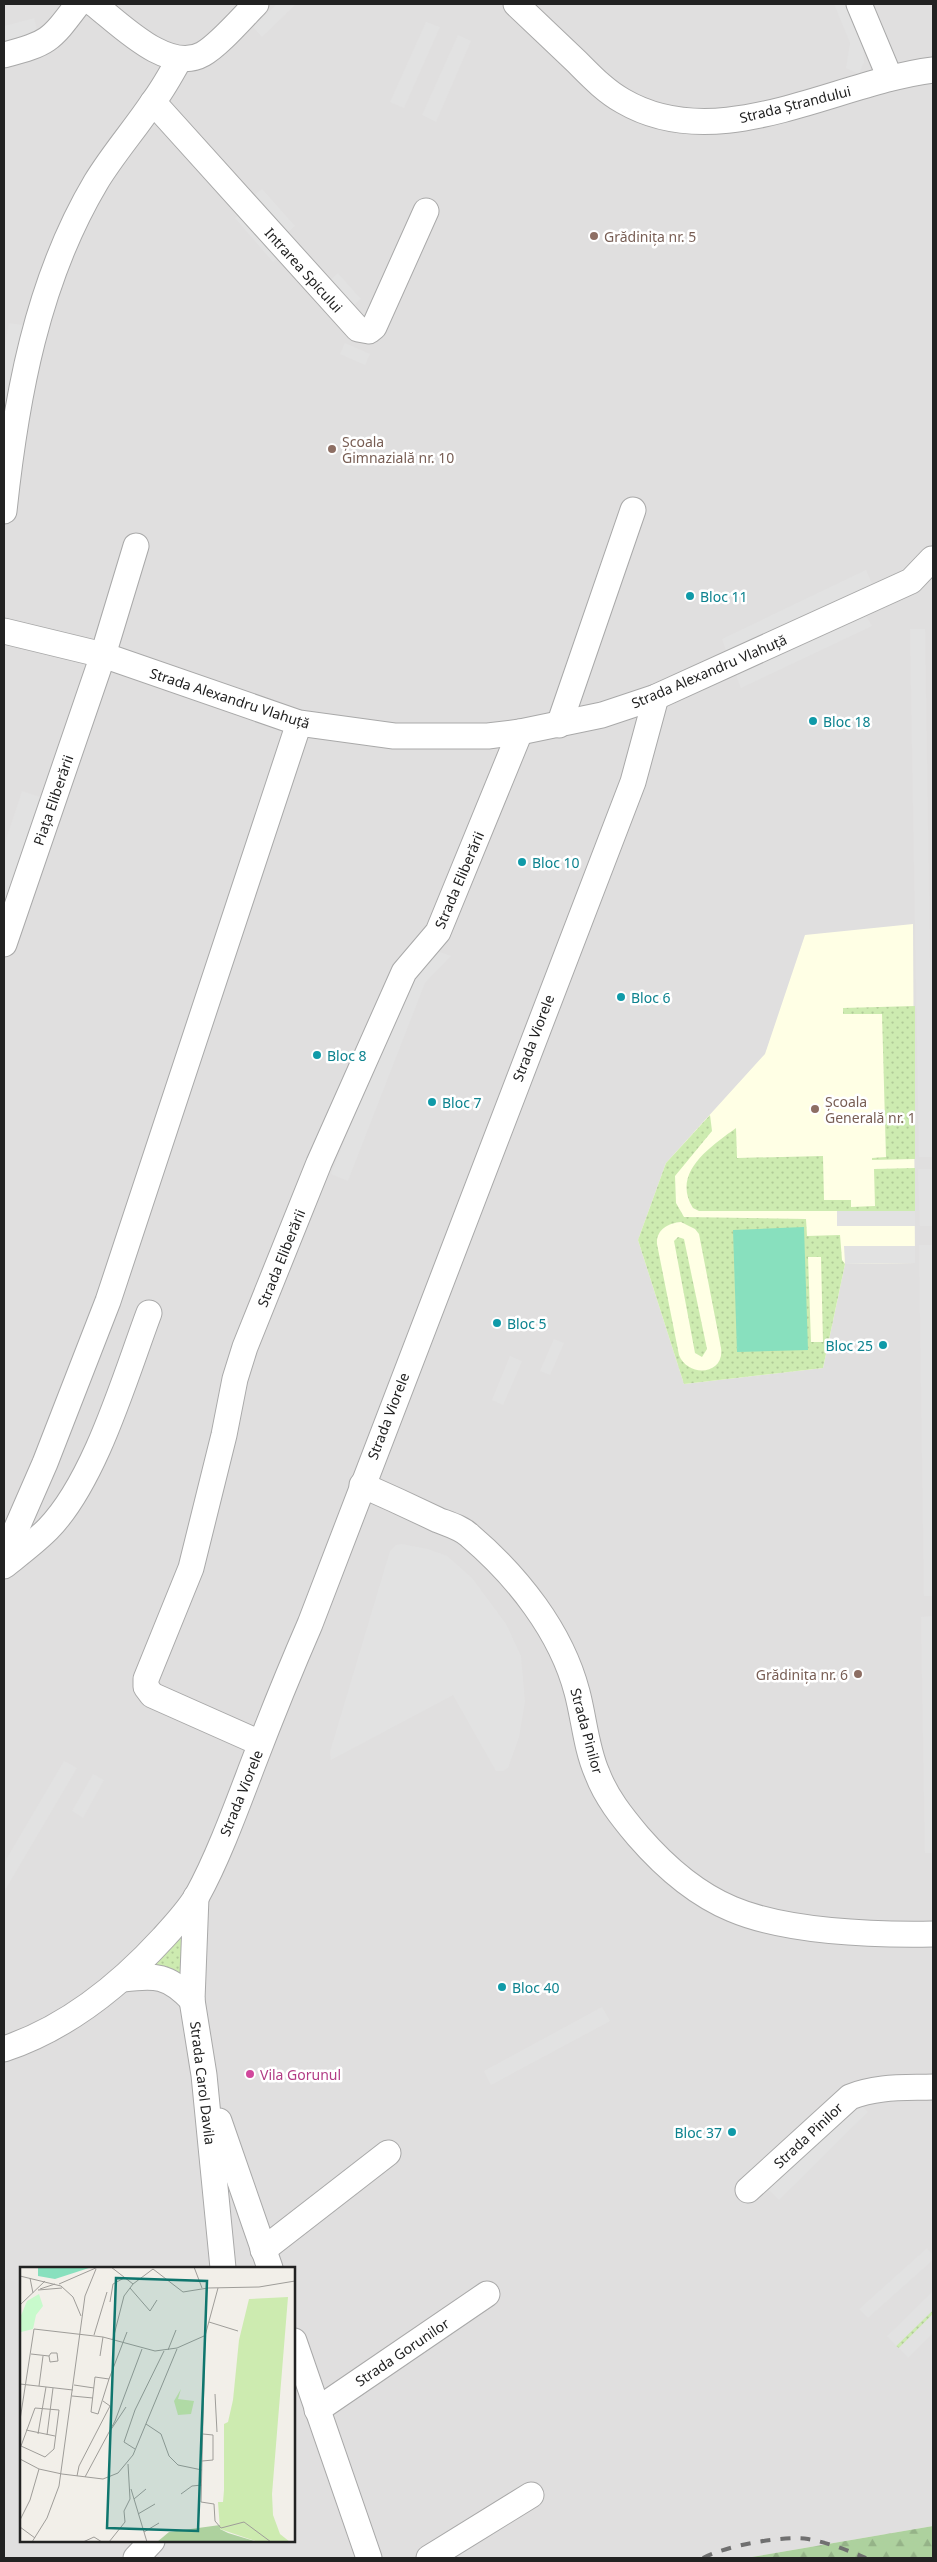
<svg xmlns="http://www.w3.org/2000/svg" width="937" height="2562" font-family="'Noto Sans',sans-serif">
  <defs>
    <pattern id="grass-dots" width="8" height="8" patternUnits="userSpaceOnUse" patternTransform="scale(1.25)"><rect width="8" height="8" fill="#cdebb0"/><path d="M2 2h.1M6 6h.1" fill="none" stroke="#b0c997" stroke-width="1.8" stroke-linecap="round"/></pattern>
    <pattern id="forest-firs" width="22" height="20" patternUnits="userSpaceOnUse" patternTransform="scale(1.25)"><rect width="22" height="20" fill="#add19e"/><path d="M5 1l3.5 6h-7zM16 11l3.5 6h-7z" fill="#95b388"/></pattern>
  </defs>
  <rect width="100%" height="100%" fill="#f2efe9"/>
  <!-- residential -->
  <path fill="#e0dfdf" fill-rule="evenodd" d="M4,4H933V2526L746,2558H4ZM21,2268H294V2541H21Z"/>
  <!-- education -->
  <polygon fill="#ffffe5" points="913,924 915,1263 845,1264 823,1368 684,1384 638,1240 666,1163 765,1054 805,935"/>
  <!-- grass -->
  <g fill="url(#grass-dots)" fill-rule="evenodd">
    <polygon points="915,1006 915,1159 872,1160 872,1158 886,1157 882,1014 843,1014 843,1008"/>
    <path d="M710,1115L712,1131L675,1176L676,1203L684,1217L806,1219L807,1236L840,1235L842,1260L845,1264L823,1368L684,1384L638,1240L666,1163ZM681,1222L695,1229L699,1234L721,1348C725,1375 688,1378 679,1355L657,1244C656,1230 668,1223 681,1222ZM808,1257H821L823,1342H811Z"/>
    <path d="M736,1128L737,1158L823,1156L824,1200H851V1207L875,1206L874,1169L915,1168V1211H699L693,1208C671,1173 710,1147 736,1128Z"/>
    <polygon points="678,1237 684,1239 707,1349 702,1357 695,1353 674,1241"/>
    <polygon points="186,1927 185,1981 150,1968"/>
    <polygon points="933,2310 933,2314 899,2348 896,2346"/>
  </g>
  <!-- forest -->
  <polygon fill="url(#forest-firs)" points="933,2526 933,2558 746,2558"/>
  <!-- pitch -->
  <polygon fill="#88e0be" points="804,1227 808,1350 737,1352 733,1230"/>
  <!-- parking -->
  <g fill="#e2e2e2">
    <polygon points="277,4 296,4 262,37 253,27"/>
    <polygon points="834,4 850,4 863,38 864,62 859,74 846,68 850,43"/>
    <polygon points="34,18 39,37 4,45 4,26"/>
    <polygon points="426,22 440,27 404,108 390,102"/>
    <polygon points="458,35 471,41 436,122 422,115"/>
    <polygon points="262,189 295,226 287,233 253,196"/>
    <polygon points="247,208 285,252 273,262 235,218"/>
    <polygon points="338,273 361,299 353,306 330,280"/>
    <polygon points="9,323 24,325 4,440 4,350"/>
    <polygon points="345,343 370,354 365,365 340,354"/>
    <polygon points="866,570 872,584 727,653 722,639"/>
    <polygon points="865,614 872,626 741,688 736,675"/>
    <polygon points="910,629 925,629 933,1157 919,1157"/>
    <polygon points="22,791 40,797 4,906 4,846"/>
    <polygon points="434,950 451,956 425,983 348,1181 331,1174 410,975"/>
    <polygon points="918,1169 932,1169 933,1226 920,1226"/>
    <rect x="837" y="1211" width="78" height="15"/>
    <polygon points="919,1245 933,1245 933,1596 924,1596"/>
    <polygon points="844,1246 915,1246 915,1263 845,1264"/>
    <polygon points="554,1339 564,1343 550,1375 540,1371"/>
    <polygon points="510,1356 522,1361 503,1405 492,1400"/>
    <polygon points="402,1544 428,1549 447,1556 472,1578 506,1624 521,1656 525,1701 519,1737 508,1768 503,1771 496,1771 453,1695 331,1760 330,1752 390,1551 396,1545"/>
    <polygon points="933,1616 933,1853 925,1853 921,1617"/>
    <polygon points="64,1761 77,1768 4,1892 4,1863"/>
    <polygon points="93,1774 104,1780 83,1818 72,1811"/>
    <polygon points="602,2007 610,2021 491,2085 484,2071"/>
    <polygon points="854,2098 868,2112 779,2200 765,2186"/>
    <polygon points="927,2248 933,2255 933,2260 868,2318 859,2309"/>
    <polygon points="933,2291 933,2310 896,2346 887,2336"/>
    <polygon points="933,2314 933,2333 908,2358 899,2348"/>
  </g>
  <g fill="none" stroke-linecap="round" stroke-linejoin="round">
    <defs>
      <g id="minor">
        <path d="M94,4C120,24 168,74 203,54C219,45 242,18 256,4"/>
        <path d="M516,4C536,23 557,43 577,62C591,76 605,91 623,101C719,157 836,82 933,70"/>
        <polyline points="859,4 890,78"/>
        <path d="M4,55C49,43 50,41 78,4"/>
        <polyline points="153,102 358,329 369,331 374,327 426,211"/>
        <path d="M4,511C16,398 37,281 96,182C113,154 135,129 153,102C163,89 171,74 179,60"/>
        <polyline points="4,631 103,655 299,723 394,736 488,736 520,732 602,715 656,697 911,581 932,559"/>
        <polyline points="559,725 633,510"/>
        <polyline points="4,944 103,655 136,546"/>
        <path d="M362,1485C387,1496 413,1508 438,1520C448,1524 462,1528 470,1536C517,1576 561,1631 577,1692C584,1718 586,1748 597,1773C606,1797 622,1817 638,1836C664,1866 696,1894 732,1909C786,1932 874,1935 933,1934"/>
        <polyline points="4,1557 45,1463 108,1301 299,723"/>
        <path d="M4,1566C19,1554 34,1543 48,1529C95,1481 125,1377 149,1313"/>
        <polyline points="260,1743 152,1695 146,1687 146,1679 191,1568 224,1435 235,1379 245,1347 319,1163 404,972 438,932 520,732"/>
        <polyline points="196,1897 192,2000 204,2075 223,2268"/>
        <path d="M123,1979C156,1975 168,1975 192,2000"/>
        <path d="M4,2049C67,2028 119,1986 163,1938C175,1925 188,1911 197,1896C218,1858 237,1806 253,1764C271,1717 290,1670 310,1624L633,782L656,697"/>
        <polyline points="219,2121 270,2268"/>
        <path d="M748,2190L850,2097C876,2086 905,2088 933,2087"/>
        <polyline points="263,2250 388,2153"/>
        <polyline points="294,2341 369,2558"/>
        <polyline points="317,2410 487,2294"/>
        <polyline points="136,2558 152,2541"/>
        <polyline points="429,2558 531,2495"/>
      </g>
    </defs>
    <!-- minor casing -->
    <use href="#minor" stroke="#a9a9a9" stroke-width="27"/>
    <!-- minor -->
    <use href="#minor" stroke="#fff" stroke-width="25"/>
    <!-- rail -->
    <path stroke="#707070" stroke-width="4" stroke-dasharray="10 10" stroke-linecap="butt" d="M703,2558C725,2546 783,2535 808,2539C829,2543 847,2550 866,2558"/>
  </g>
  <!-- markers -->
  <g fill="#8d6e63" stroke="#fff" stroke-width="2">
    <circle cx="594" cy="236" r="5"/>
    <circle cx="332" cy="449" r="5"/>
    <circle cx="815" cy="1109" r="5"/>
    <circle cx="858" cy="1674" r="5"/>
  </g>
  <g fill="#0f9aa8" stroke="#fff" stroke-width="2">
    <circle cx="690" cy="596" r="5"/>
    <circle cx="813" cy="721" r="5"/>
    <circle cx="522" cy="862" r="5"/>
    <circle cx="621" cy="997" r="5"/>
    <circle cx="317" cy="1055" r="5"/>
    <circle cx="432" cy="1102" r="5"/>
    <circle cx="497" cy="1323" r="5"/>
    <circle cx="883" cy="1345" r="5"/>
    <circle cx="502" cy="1987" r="5"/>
    <circle cx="732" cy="2132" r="5"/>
  </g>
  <circle fill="#d1479c" stroke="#fff" stroke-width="2" cx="250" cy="2074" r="5"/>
  <g text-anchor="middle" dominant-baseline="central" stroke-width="5" stroke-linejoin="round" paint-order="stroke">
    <!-- street labels -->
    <g font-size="14" fill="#222" stroke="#fff">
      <text transform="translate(795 104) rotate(-14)">Strada Ștrandului</text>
      <text transform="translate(304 270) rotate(48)">Intrarea Spicului</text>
      <text transform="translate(709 671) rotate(-23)">Strada Alexandru Vlahuță</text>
      <text transform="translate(230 698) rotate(18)">Strada Alexandru Vlahuță</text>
      <text transform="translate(53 800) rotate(-71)">Piața Eliberării</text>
      <text transform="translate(459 880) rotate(-67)">Strada Eliberării</text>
      <text transform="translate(533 1038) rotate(-69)">Strada Viorele</text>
      <text transform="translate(281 1258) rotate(-68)">Strada Eliberării</text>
      <text transform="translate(388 1416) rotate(-69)">Strada Viorele</text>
      <text transform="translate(587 1731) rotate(75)">Strada Pinilor</text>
      <text transform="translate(241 1793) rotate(-68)">Strada Viorele</text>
      <text transform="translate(203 2083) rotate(83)">Strada Carol Davila</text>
      <text transform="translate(808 2135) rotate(-43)">Strada Pinilor</text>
      <text transform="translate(402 2352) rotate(-34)">Strada Gorunilor</text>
    </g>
    <!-- education labels -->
    <g font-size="14" fill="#785e54" stroke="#fff" text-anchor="start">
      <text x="604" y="236">Grădinița nr. 5</text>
      <text x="342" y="441">Școala<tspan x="342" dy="16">Gimnazială nr. 10</tspan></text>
      <text x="825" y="1101">Școala<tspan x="825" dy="16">Generală nr. 1</tspan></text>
      <text x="848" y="1674" text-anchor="end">Grădinița nr. 6</text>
    </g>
    <!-- culture labels -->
    <g font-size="14" fill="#0d838f" stroke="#fff" text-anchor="start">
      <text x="700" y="596">Bloc 11</text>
      <text x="823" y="721">Bloc 18</text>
      <text x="532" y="862">Bloc 10</text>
      <text x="631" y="997">Bloc 6</text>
      <text x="327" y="1055">Bloc 8</text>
      <text x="442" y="1102">Bloc 7</text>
      <text x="507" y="1323">Bloc 5</text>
      <text x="873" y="1345" text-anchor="end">Bloc 25</text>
      <text x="512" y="1987">Bloc 40</text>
      <text x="722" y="2132" text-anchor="end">Bloc 37</text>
    </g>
    <!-- hotel labels -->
    <g font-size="14" fill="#b23c85" stroke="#fff" text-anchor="start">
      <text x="260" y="2074">Vila Gorunul</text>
    </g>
  </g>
  <!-- overview -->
  <g transform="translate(20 2267)">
    <rect width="275" height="275" fill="#f2efe9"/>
    <path d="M161,122L158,132L174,134L171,147L158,148L154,134Z" fill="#cdebb0"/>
    <path d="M200,258V262L208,266L238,275H137L149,265Z" fill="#add19e"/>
    <path d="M19,27L23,39L16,48L13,62L1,65L0,75V51L7,34Z" fill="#c8facc"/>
    <path d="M268,30L252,227L253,248L260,267L270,275H238L200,262L198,235H203L204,223V157L208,155L213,133L219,73L229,32Z" fill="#cdebb0"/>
    <path d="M18,0H72L35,12L18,9Z" fill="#88e0be"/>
    <path fill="none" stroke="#9f9d99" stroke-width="1" d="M91,0L113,17M174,0L182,21M133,2L163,25L188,21L239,20L275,14M0,9L41,19L53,30L61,49M10,11L13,26M39,17L78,0M110,21L130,44L137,33M198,21L185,69L181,235L194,237L195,254L201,261L224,255L251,275M20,22L35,17M18,23L42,21M90,35L93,17L104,11M0,38L25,14M189,55L218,64M74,68L87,25M93,72L104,29L113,17L133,2M148,83L156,63M11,87L29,89L31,86H37L38,94L30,95L29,89M80,89L83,70M75,110L89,112L78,147L71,145ZM89,112L107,65M0,117L53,123M54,118L74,121M19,119L23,89M195,127L197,165M52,129L73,131M15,141L39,143L34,182L25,190L1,179ZM0,153L14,62L83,70L135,84L157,81L184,69M126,157L141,167L149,189L158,198L182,203M6,163L35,169M90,164L106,140M18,167L26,120M27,168L33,121M115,182L104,175L115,143L144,84M0,192L19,202L42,207L83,212L98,206L113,188L157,82M182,194L193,193V168L183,167M57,209L59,199L90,139L83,134M65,210L95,154L122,82M111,222L127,275M161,227L172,219L182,218M114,232L126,222M118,247L135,237M0,253L10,233L19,202M0,260L15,271M124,265L139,256M12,275L27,251L39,219L65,29L76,2M63,275L74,270L82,275M89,275L105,255L104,244L110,232L108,197"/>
    <path fill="#0f766e" fill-opacity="0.15" stroke="#0f766e" stroke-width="2.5" d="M96,11L187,14L178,264L87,261Z"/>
    <rect width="275" height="275" fill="none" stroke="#222" stroke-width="2.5"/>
  </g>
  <!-- border -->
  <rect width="937" height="2562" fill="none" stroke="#222222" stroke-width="10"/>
</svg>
